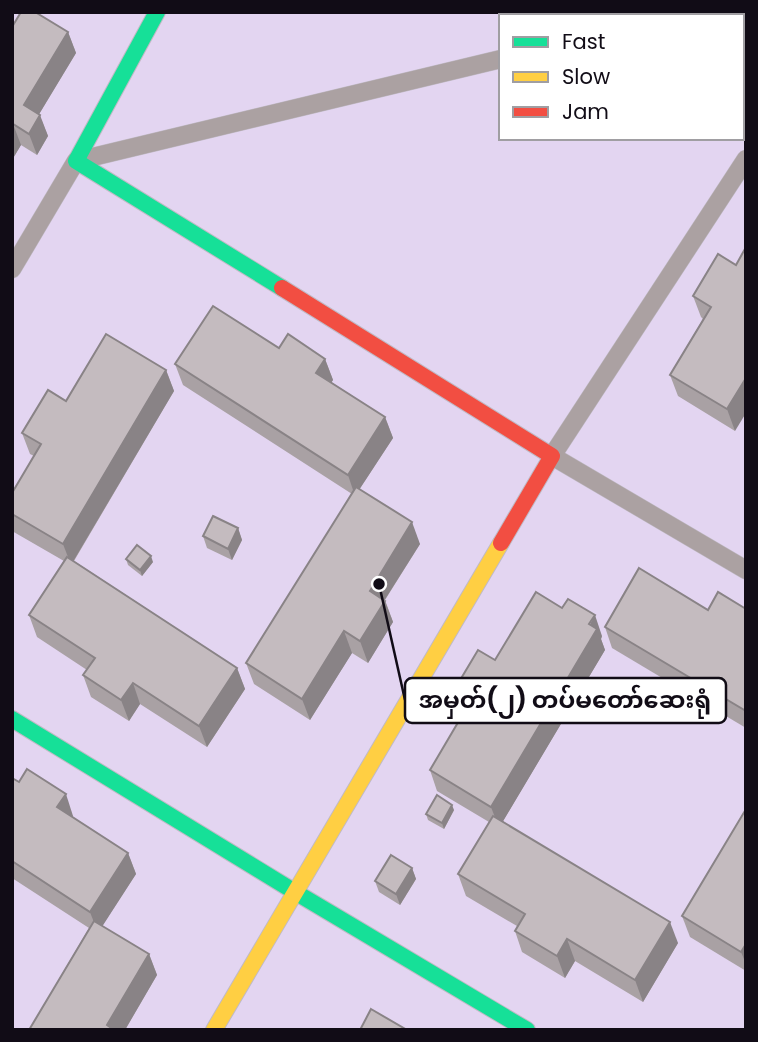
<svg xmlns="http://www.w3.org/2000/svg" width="758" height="1042" font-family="Poppins,'Noto Sans Myanmar',sans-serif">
  <rect width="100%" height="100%" fill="#e6deee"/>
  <!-- built -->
  <path fill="#e3d5f1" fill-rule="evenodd" d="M12,12H746V1030H12ZM501,16H742V138H501Z"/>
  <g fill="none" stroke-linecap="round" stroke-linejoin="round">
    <defs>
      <g id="street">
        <polyline points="681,16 695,12"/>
        <polyline points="746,159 552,456 746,570"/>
        <polyline points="12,269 76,161 501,59"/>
      </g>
      <g id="fast">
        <polyline points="157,12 76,161 282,288"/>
        <polyline points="12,719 295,892 527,1030"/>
      </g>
      <polyline id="slow" points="214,1030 501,543"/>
      <polyline id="jam" points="282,288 552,456 501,543"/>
    </defs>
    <!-- street casing -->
    <use href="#street" stroke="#c0bac5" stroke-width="19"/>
    <!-- fast casing -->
    <use href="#fast" stroke="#c0bac5" stroke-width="18"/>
    <!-- slow casing -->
    <use href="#slow" stroke="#c0bac5" stroke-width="18"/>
    <!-- jam casing -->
    <use href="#jam" stroke="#c0bac5" stroke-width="18"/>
    <!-- street -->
    <use href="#street" stroke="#aba1a2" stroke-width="18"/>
    <!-- fast -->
    <use href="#fast" stroke="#16e098" stroke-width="16"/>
    <!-- slow -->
    <use href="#slow" stroke="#ffcf43" stroke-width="16"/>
    <!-- jam -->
    <use href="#jam" stroke="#f24e42" stroke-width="16"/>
  </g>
  <!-- wall -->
  <g fill="#a9a1a4">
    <polygon points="12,27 68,32 76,53 39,114 48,136 37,155 21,145 12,160"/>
    <polygon points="718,254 735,431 678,396 670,375 703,319 701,317 693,296"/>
    <polygon points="279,348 325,359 333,380 331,382 385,417 393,438 359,490 420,544 385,600 393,622 368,663 352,653 310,720 254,684 246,663 352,494 183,385 175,364"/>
    <polygon points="166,370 174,391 74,561 237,668 245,689 207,747 140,704 129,721 91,697 83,675 87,670 37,637 29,615 64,561 12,531 12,493 34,456 30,454 22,433 66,401"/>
    <polygon points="238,528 242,540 232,560 207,548 203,536"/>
    <polygon points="126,559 153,562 142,576 128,565"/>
    <polygon points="746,609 746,728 612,648 605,627 708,610"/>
    <polygon points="602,636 601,639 605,650 503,821 678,943 643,1002 575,961 565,978 522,952 515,931 517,926 466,896 458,874 489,822 437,791 430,770 463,714 461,713 453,692 495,660"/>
    <polygon points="12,778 73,816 72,817 128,853 136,874 102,926 149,954 157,975 125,1030 29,1030 89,928 12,878"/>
    <polygon points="746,809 746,971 690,937 682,916"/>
    <polygon points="454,810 444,829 428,820 426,814"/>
    <polygon points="412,868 416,879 400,905 379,892 375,881"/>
  </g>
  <!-- shaded-wall -->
  <g fill="#898386">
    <polygon points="68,32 76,53 32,126 24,105"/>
    <polygon points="40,115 48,136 37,155 29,134"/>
    <polygon points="13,124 21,145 12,160 12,126"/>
    <polygon points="325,359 333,380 324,394 316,373"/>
    <polygon points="166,370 174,391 71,565 63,544"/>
    <polygon points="746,378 746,413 735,431 727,409"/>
    <polygon points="385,417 393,438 355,496 348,475"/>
    <polygon points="412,522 420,544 377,612 370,591"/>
    <polygon points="238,528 242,540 232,560 228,549"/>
    <polygon points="151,556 153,562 142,576 140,570"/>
    <polygon points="385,601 393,622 368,663 360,641"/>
    <polygon points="595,615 602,636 601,639 605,650 499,828 491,807"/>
    <polygon points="344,631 352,653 310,720 302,699"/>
    <polygon points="237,668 245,689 207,747 199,726"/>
    <polygon points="133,683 140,704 129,721 121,700"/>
    <polygon points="66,794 73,816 65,828 57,807"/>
    <polygon points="452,805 454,810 444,829 442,823"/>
    <polygon points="128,853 136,874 98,933 90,912"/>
    <polygon points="412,868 416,879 400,905 396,894"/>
    <polygon points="670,922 678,943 643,1002 635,980"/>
    <polygon points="567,939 575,961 565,978 557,956"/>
    <polygon points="746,944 746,964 741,952"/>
    <polygon points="149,954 157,975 125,1030 109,1030 107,1025"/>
  </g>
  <!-- building -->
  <g fill="#c4bbbf" stroke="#898386" stroke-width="2">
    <polygon points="21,12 35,12 68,32 24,105 40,115 29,134 13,124 12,126 12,27"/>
    <polygon points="746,247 746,378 727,409 670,375 711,307 693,296 718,254 736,265"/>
    <polygon points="213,306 279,348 288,334 325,359 316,373 385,417 348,475 175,364"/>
    <polygon points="106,334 166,370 63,544 12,514 12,493 41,444 22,433 48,390 66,401"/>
    <polygon points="356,487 412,522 370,591 385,601 360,641 344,631 302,699 246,663"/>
    <polygon points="213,516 238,528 228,549 203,536"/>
    <polygon points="137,545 151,556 140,570 126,559"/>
    <polygon points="67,557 237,668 199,726 133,683 121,700 83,675 95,658 29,615"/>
    <polygon points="639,568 708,610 718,592 746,609 746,711 605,627"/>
    <polygon points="536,592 562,608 568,599 595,615 589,624 597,629 491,807 430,770 470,702 453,692 478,650 495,660"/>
    <polygon points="27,769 66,794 57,807 128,853 90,912 12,861 12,778 19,782"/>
    <polygon points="437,795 452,805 442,823 426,814"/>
    <polygon points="746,809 746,944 741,952 682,916"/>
    <polygon points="493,816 670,922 635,980 567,939 557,956 515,931 525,914 458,874"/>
    <polygon points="391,855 412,868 396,894 375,881"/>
    <polygon points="94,921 149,954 107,1025 114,1030 29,1030"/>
    <polygon points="371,1009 407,1030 360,1030"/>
  </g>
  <!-- callouts -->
  <path fill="none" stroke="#110c16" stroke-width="2.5" d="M379 584L405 700"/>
  <circle fill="#110c16" stroke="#fff" stroke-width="2.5" cx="379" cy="584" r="7"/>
  <rect fill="#fff" stroke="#110c16" stroke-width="2.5" x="405" y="678" width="321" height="45" rx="7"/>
  <g font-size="24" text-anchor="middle" font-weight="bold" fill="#110c16">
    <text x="565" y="708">အမှတ်(၂) တပ်မတော်ဆေးရုံ</text>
  </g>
  <!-- border -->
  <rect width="758" height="1042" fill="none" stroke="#110c16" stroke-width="28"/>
  <!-- legend -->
  <rect x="499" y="14" width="245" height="126" fill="#ffffff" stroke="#a09ea2" stroke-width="2"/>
  <rect x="513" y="37" width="35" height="10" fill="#16e098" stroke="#a09ea2" stroke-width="2"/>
  <text x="562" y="49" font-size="21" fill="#110c16">Fast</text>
  <rect x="513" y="72" width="35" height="10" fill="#ffcf43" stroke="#a09ea2" stroke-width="2"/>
  <text x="562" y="84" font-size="21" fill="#110c16">Slow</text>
  <rect x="513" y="107" width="35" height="10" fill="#f24e42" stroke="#a09ea2" stroke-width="2"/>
  <text x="562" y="119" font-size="21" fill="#110c16">Jam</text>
</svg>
